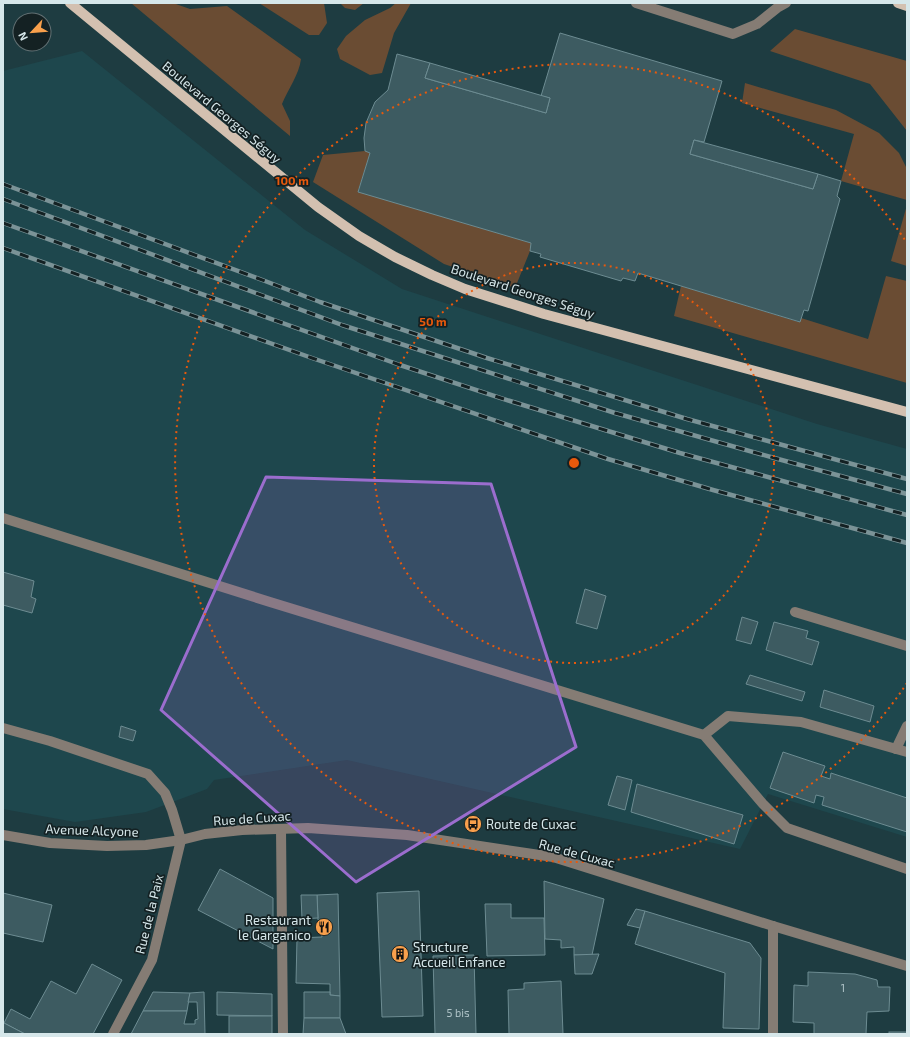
<svg xmlns="http://www.w3.org/2000/svg" width="910" height="1037" font-family="'Exo 2',sans-serif">
  <rect width="100%" height="100%" fill="#1e3c41"/>
  <!-- built -->
  <polygon fill="#1e474d" points="82,51 305,230 402,289 817,424 907,449 907,837 768,794 740,849 347,760 214,780 207,789 146,812 75,822 3,809 3,71"/>
  <!-- green -->
  <g fill="#6a4c33">
    <path d="M131,3H173L190,9L227,6L301,59C299,75 288,89 282,104L290,121V136Z"/>
    <polygon points="259,3 324,3 327,23 319,35 309,35"/>
    <polygon points="340,3 364,3 355,10 345,8"/>
    <polygon points="396,3 411,3 394,33 382,73 370,75 340,59 337,49 346,36 365,20 390,8"/>
    <polygon points="795,29 907,61 907,131 870,84 770,51"/>
    <polygon points="745,83 836,110 879,133 899,153 907,169 907,200 841,181 854,134 742,103"/>
    <polygon points="365,151 370,153 358,191 531,243 530,251 515,288 444,264 313,182 323,155"/>
    <polygon points="907,205 907,266 891,261"/>
    <polygon points="886,276 907,281 907,383 674,316 681,286 799,322 801,318 868,339"/>
  </g>
  <!-- building -->
  <g fill="#3d5b61" stroke="#6d8c92">
    <polygon points="560,33 722,81 704,142 694,140 690,154 813,189 818,174 841,181 837,196 840,199 808,311 804,310 800,322 638,273 635,281 623,278 621,281 540,257 541,254 530,251 531,243 358,192 370,153 365,151 364,138 366,123 375,102 388,90 397,54 430,63 425,78 546,113 550,98 541,96"/>
    <polygon points="430,63 550,98 546,113 425,78"/>
    <polygon points="694,140 818,174 813,189 690,154"/>
    <polygon points="3,572 34,581 31,597 36,599 32,613 3,605"/>
    <polygon points="585,589 606,596 597,629 576,623"/>
    <polygon points="742,617 758,622 751,644 736,640"/>
    <polygon points="774,622 808,631 806,638 819,642 812,665 766,650"/>
    <polygon points="750,675 805,692 802,701 746,684"/>
    <polygon points="824,690 874,706 870,722 820,707"/>
    <polygon points="121,726 136,731 133,741 119,737"/>
    <polygon points="783,752 825,766 821,776 830,779 831,773 907,798 907,832 822,805 824,797 816,795 814,803 770,788"/>
    <polygon points="617,776 632,780 625,810 608,805"/>
    <polygon points="637,784 743,815 734,844 631,812"/>
    <polygon points="220,869 273,898 273,949 198,910"/>
    <polygon points="544,881 604,899 592,955 574,955 574,947 561,948 561,940 545,939"/>
    <polygon points="419,891 423,1016 382,1017 377,893"/>
    <polygon points="3,893 52,905 43,942 3,933"/>
    <polygon points="338,894 340,996 330,995 330,984 296,983 297,938 322,937 321,930 320,929 320,921 318,920 317,895"/>
    <polygon points="301,895 317,895 318,918 302,919"/>
    <polygon points="485,904 511,904 511,918 544,918 545,955 487,956"/>
    <polygon points="636,909 645,911 640,928 627,925"/>
    <polygon points="645,911 750,943 761,958 759,1029 723,1028 725,973 635,944"/>
    <polygon points="599,954 592,974 575,974 574,955"/>
    <polygon points="474,955 476,1034 435,1034 433,956"/>
    <polygon points="92,964 122,980 93,1034 25,1034 4,1023 11,1009 30,1019 51,981 76,994"/>
    <polygon points="808,972 855,974 877,980 878,987 890,987 889,1011 867,1012 866,1034 814,1034 814,1023 793,1022 794,985 808,986"/>
    <polygon points="561,981 563,1034 509,1034 508,990 524,989 524,983"/>
    <polygon points="153,992 190,993 187,1011 143,1011"/>
    <polygon points="204,992 205,1034 131,1034 143,1011 187,1011 184,1024 195,1024 195,1020 198,1019 197,1002 188,1002 190,993"/>
    <polygon points="217,992 272,994 272,1016 217,1015"/>
    <polygon points="304,992 330,992 330,995 340,996 340,1018 304,1018"/>
    <rect x="229" y="1016" width="43" height="18"/>
    <polygon points="304,1018 340,1018 346,1034 303,1034"/>
    <polygon points="4,1023 25,1034 3,1034 3,1025"/>
    <rect x="889" y="1032" width="18" height="2"/>
  </g>
  <g fill="none" stroke-linecap="round" stroke-linejoin="round">
    <!-- minor -->
    <g stroke="#857c74" stroke-width="10">
      <polyline points="636,3 733,34 757,24 777,8 786,3"/>
      <polyline points="3,518 270,602 704,735 763,804 787,828 907,869"/>
      <polyline points="795,612 907,646"/>
      <polyline points="3,728 50,741 148,774 165,793 172,810 181,840"/>
      <polyline points="704,735 728,716 801,722 907,752"/>
      <polyline points="896,749 907,726"/>
      <polyline points="281,829 283,1034"/>
      <polyline points="3,835 50,843 107,846 146,845 181,840 205,834 242,830 308,828 407,835 553,857 773,926 907,966"/>
      <polyline points="773,926 773,1034"/>
      <polyline points="113,1034 152,960 181,840"/>
    </g>
    <!-- major -->
    <g stroke="#d3c0b0" stroke-width="10">
      <polyline points="70,3 318,207 359,236 395,257 432,275 465,289 544,314 907,412"/>
      <polyline points="898,3 907,6"/>
    </g>
    <defs>
      <g id="rail">
        <polyline points="3,184 265,281 320,302 487,358 687,419 907,479"/>
        <polyline points="3,199 342,325 615,413 778,459 907,494"/>
        <polyline points="3,223 400,365 510,401 680,453 907,515"/>
        <polyline points="3,248 312,358 608,459 713,490 907,543"/>
      </g>
    </defs>
    <!-- rail casing -->
    <use href="#rail" stroke="#7b9397" stroke-width="4.5"/>
    <!-- rail -->
    <use href="#rail" stroke="#142123" stroke-width="3" stroke-dasharray="9" stroke-linecap="butt"/>
  </g>
  <!-- marked area -->
  <path fill="#9b6dce" fill-opacity="0.2" stroke="#9b6dce" stroke-width="3" stroke-linejoin="round" d="M266,477L491,484L576,747L356,882L161,710Z"/>
  <!-- distance rings -->
  <g fill="none" stroke="#e8590c" stroke-width="2" stroke-dasharray="2 4">
    <circle cx="574" cy="463" r="200"/>
    <path d="M907 683A399 399 0 1 1 907 243"/>
  </g>
  <!-- icons -->
  <defs>
    <symbol id="bus-disc" viewBox="-11 -11 22 22"><circle r="9.5" fill="#f9a04c" stroke="#142123"/><path d="M-5-6H5V4H4V6H2V4H-2V6H-4V4H-5ZM-3.5-4V0h7V-4ZM-3.5 1.2v1.5H-2V1.2ZM2 1.2v1.5H3.5V1.2Z" fill="#111"/></symbol>
    <symbol id="restaurant-disc" viewBox="-11 -11 22 22"><circle r="9.5" fill="#f9a04c" stroke="#142123"/><path d="M-5-6h1v4h1v-4h1v4h1v-4h1v5L-1.5 .5V6h-2V.5L-5-1ZM5-6V6H3V1.5H1.5Q1.5-4 5-6Z" fill="#111"/></symbol>
    <symbol id="building-disc" viewBox="-11 -11 22 22"><circle r="9.5" fill="#f9a04c" stroke="#142123"/><path d="M-4-6H4V6H1V3H-1V6H-4ZM-2.5-4.3h1.7v1.8h-1.7ZM.8-4.3h1.7v1.8H.8ZM-2.5-1h1.7V.8h-1.7ZM.8-1h1.7V.8H.8Z" fill="#111"/></symbol>
  </defs>
  <g fill-rule="evenodd">
    <use href="#bus-disc" x="463" y="814" width="20" height="20"/>
    <use href="#restaurant-disc" x="314" y="917" width="20" height="20"/>
    <use href="#building-disc" x="390" y="944" width="20" height="20"/>
  </g>
  <g text-anchor="middle" dominant-baseline="central" stroke-width="3.5" stroke-linejoin="round" paint-order="stroke">
    <!-- number labels -->
    <g font-size="11" fill="#b0c4c8">
      <text x="843" y="987">1</text>
      <text x="458" y="1012">5 bis</text>
    </g>
    <!-- street labels -->
    <g font-size="13" fill="#d6e7ea" stroke="#142123">
      <text transform="translate(222 112) rotate(40)">Boulevard Georges Séguy</text>
      <text transform="translate(523 291) rotate(18)">Boulevard Georges Séguy</text>
      <text transform="translate(252 818) rotate(-4)">Rue de Cuxac</text>
      <text transform="translate(92 830) rotate(2)">Avenue Alcyone</text>
      <text transform="translate(577 853) rotate(15)">Rue de Cuxac</text>
      <text transform="translate(149 914) rotate(-76)">Rue de la Paix</text>
    </g>
    <!-- poi labels -->
    <g font-size="13" fill="#d6e7ea" stroke="#142123" text-anchor="start">
      <text x="486" y="824">Route de Cuxac</text>
      <text x="311" y="920" text-anchor="end">Restaurant<tspan x="311" dy="15">le Garganico</tspan></text>
      <text x="413" y="947">Structure<tspan x="413" dy="15">Accueil Enfance</tspan></text>
    </g>
  </g>
  <circle cx="574" cy="463" r="6" fill="#e8590c" stroke="#142123" stroke-width="2"/>
  <g font-size="12" text-anchor="middle" font-weight="bold" fill="#e8590c" stroke="#142123" stroke-width="3.5" stroke-linejoin="round" paint-order="stroke">
    <text x="292" y="185">100 m</text>
    <text x="433" y="326">50 m</text>
  </g>
  <!-- border -->
  <rect width="910" height="1037" fill="none" stroke="#d6e7ea" stroke-width="8"/>
  <!-- north arrow -->
  <g transform="translate(32 32) rotate(244)"><circle r="19" fill="#142123" stroke="#627073"/>
  <path d="M0-3L7 15L0 10L-7 15Z" fill="#f9a04c"/>
  <text y="-6" font-size="11" font-weight="bold" text-anchor="middle" fill="#d6e7ea">N</text>
  </g>
</svg>
